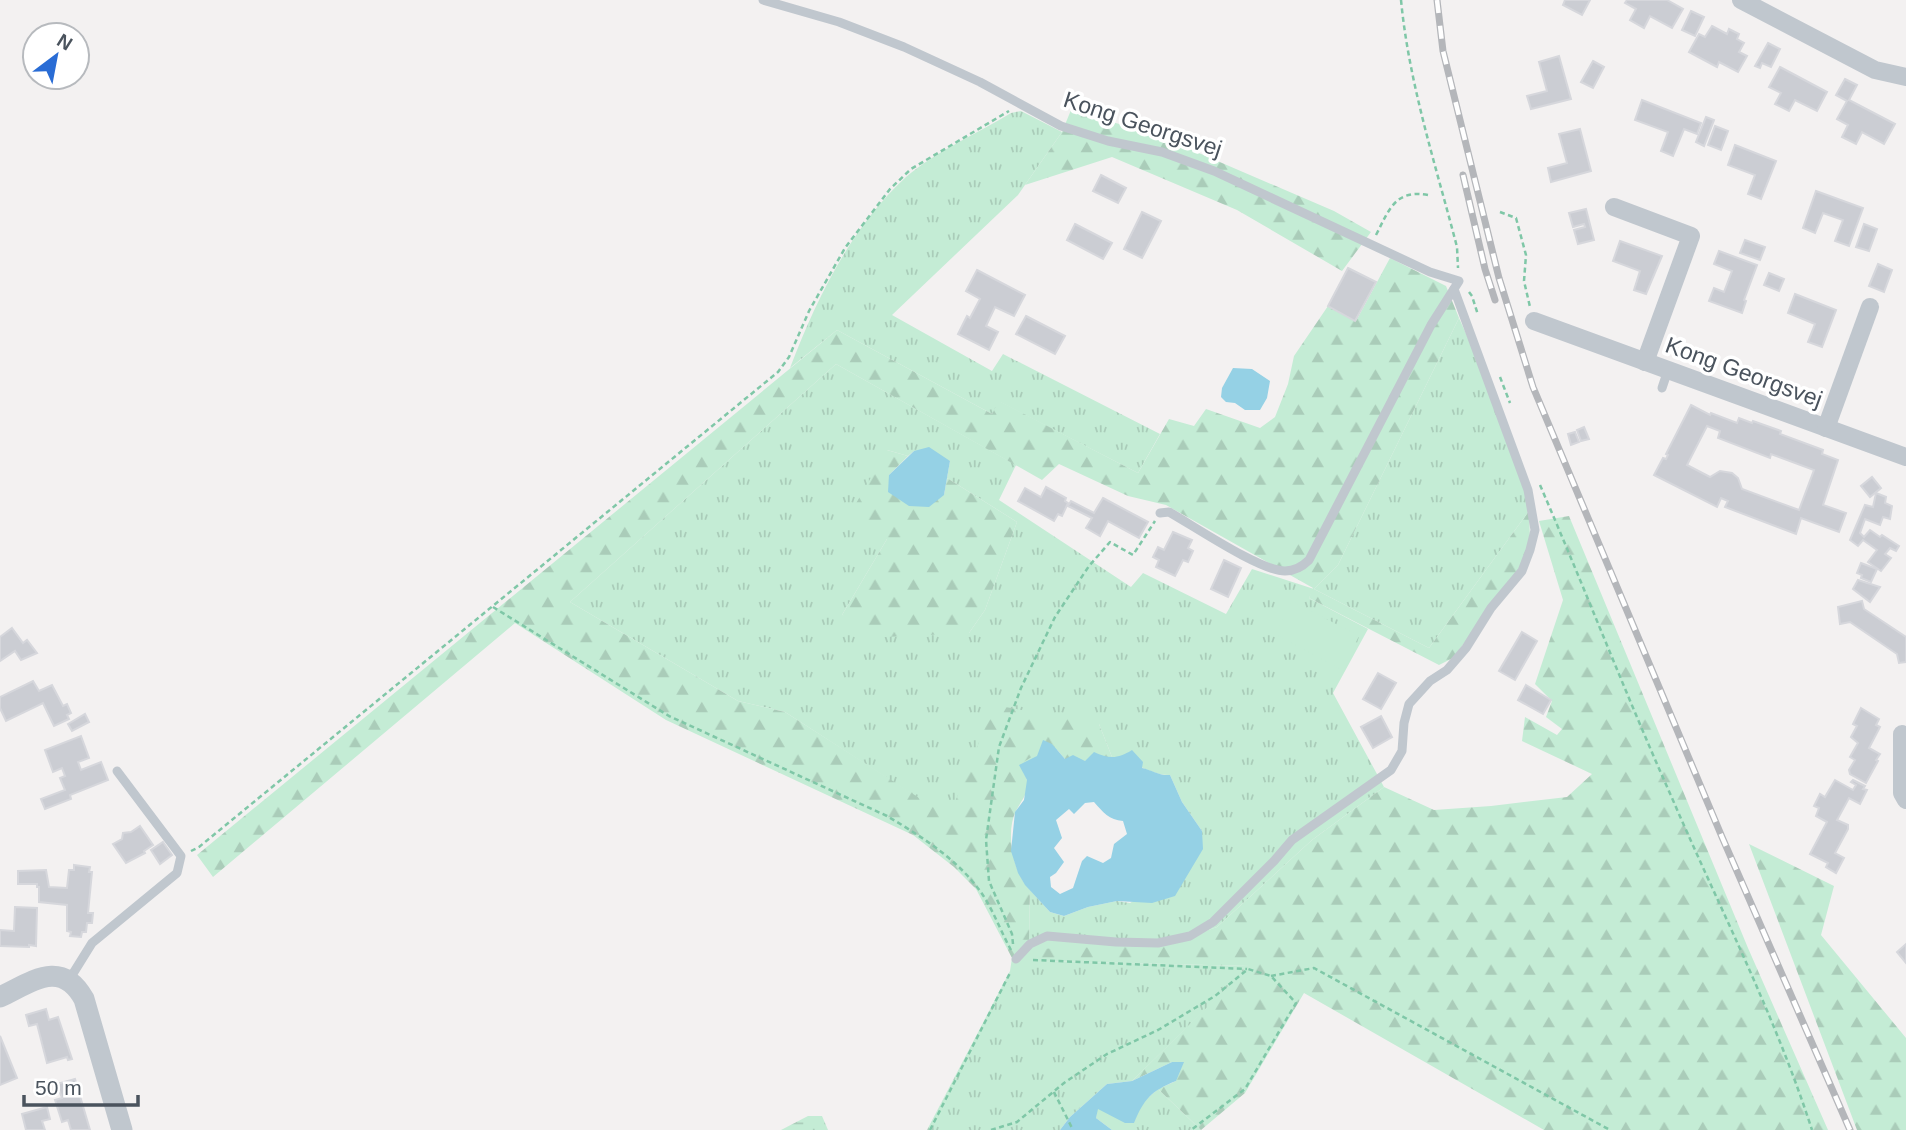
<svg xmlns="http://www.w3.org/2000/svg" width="1906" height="1130" font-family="Arial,sans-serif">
  <defs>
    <pattern id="grass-tufts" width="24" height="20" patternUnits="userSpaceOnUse" patternTransform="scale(1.75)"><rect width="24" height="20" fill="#c4ecd5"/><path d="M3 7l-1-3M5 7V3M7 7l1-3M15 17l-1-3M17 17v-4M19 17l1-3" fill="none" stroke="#aaccb9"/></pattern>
    <pattern id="forest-firs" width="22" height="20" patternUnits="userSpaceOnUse" patternTransform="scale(1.75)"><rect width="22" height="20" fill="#c4ecd5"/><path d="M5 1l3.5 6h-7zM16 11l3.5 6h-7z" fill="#aaccb9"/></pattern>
    <pattern id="wetland-marsh" width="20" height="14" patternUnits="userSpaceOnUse" patternTransform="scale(1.75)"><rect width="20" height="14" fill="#c4ecd5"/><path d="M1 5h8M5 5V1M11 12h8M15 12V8" fill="none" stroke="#aaccb9"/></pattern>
  </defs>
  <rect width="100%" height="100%" fill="#f3f1f1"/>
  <!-- grass -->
  <g fill="url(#grass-tufts)" fill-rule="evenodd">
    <path d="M1021,111L1062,132L1018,195L892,315L992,371L1003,354L1160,434L1138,473L1000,402L992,414L837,330L790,368C816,300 851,227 906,177C935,152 978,133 1011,113Z"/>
    <path d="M1459,318C1485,376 1516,448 1529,511L1429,648L1314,589L1309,598L1368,629L1333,693L1384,787L1312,840L1217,927L1164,945L1044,961L1250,966L1132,1081L1107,1084L1070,1117L1060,1130H927L1010,971L1012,958L1029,940L1030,890L1050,912L1064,916L1088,907L1117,901L1130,903L1192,865L1202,849V831L1182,802L1170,775C1151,776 1131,759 1112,757L1099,724L949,818L785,712L738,701L570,602L836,364L1016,465L999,500L1131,587L1143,573L1226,614L1252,569L1314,589L1338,565ZM887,450L908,456L914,451L950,461L947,478L1017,522L985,610L969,633L842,615L887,539Z"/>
    <polygon points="1158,1089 1201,1130 1112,1130 1096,1118 1097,1109 1142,1103"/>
  </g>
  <!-- forest -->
  <g fill="url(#forest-firs)">
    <polygon points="1071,110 1157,135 1334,211 1371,232 1342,271 1237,210 1112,157 1025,185 1062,132"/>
    <path d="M1390,258L1446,286L1459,318L1338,565L1314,589L1429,648L1529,511L1530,539L1520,568L1453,658L1439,665L1309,598L1313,588L1166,505L1128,496L1059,464L1042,480L836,364L570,602L738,701L785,712L949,817L994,705L1099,724L1112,757H1104L1085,761L1065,759L1052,744L1019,765C1021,769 1026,776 1027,780C1029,793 1021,801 1016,811C1005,832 1013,873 1030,890L1029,940L1012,958L976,889L954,867L913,835L666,720L515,623L213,877L197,855L837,330L992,414L999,401L1138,473L1169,419L1194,426L1206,409L1260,428L1275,417L1288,384L1294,356L1328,306L1356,321Z"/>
    <polygon points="887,450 908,456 889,475 944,495 947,478 1017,522 985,610 969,633 885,637 842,615 887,539 851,512"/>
    <polygon points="1569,516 1748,948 1828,1130 1544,1130 1304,993 1245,1093 1201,1130 1158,1089 1176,1081 1172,1062 1132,1081 1249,966 1043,961 1035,949 1164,945 1217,927 1312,840 1384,787 1434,810 1491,806 1567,797 1592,774 1522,741 1525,717 1557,735 1562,729 1546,717 1552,701 1535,684 1563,600 1539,521"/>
    <polygon points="1749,844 1834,886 1821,935 1906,1038 1906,1130 1857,1130"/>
  </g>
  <!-- wetland -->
  <polygon fill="url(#wetland-marsh)" points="808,1116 822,1116 828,1130 781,1130"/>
  <!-- garden -->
  <polygon fill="#c4ecd5" points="1292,601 1359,636 1342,670 1275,634"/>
  <!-- water -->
  <g fill="#95d1e5" fill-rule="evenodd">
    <polygon points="1233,368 1252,369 1270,381 1267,398 1260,410 1245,410 1235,403 1226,402 1221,397 1222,388"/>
    <polygon points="929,447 950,461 944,495 929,507 909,506 888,492 889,475 914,451"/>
    <path d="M1043,740L1052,744L1065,759L1073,755L1085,761L1094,752C1109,759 1118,759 1132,750L1143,762L1142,768C1152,770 1159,776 1170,775L1182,802L1202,831L1203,849L1175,896L1152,903L1117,901L1088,907L1064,916L1050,912L1025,885L1018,873L1011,851L1015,812L1024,800L1027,780L1019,765L1037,756ZM1094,802C1103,812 1109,820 1123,821L1127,834L1114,844L1111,858L1103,863L1087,856L1082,861L1073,888L1060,894L1051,887L1050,877L1056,873L1064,862L1054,848L1062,838L1056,820L1069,809L1074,814L1085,803Z"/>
    <path d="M1172,1062H1184L1176,1081C1151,1091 1144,1099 1134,1123H1125L1098,1109L1096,1118L1112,1130H1060L1070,1117L1107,1084L1132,1081Z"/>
  </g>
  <!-- building -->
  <g fill="#cbcdd3" stroke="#d6d7dc" stroke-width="2" fill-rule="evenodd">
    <polygon points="1565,0 1590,0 1582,15 1563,5"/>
    <polygon points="1627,0 1667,0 1683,9 1672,28 1650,16 1644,28 1630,20 1636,9 1625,3"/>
    <polygon points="1691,11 1704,17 1695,36 1682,30"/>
    <polygon points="1712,26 1727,34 1729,29 1739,34 1737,39 1744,43 1739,52 1747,56 1738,72 1719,62 1717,67 1689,52 1699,34 1705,37"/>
    <polygon points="1768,43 1780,49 1771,67 1762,63 1760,68 1755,66"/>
    <polygon points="1559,56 1571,99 1531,109 1527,96 1547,91 1539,62"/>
    <polygon points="1593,61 1604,67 1593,88 1581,82"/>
    <polygon points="1780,67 1827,92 1817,111 1795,100 1789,111 1775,104 1781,93 1769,87"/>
    <polygon points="1845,79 1857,85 1849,100 1895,124 1884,144 1862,132 1856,144 1842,137 1848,125 1837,119 1847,101 1836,95"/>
    <polygon points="1642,100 1701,123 1697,134 1684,129 1673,156 1661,151 1668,132 1635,120"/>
    <polygon points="1706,117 1714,120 1704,146 1696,142"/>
    <polygon points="1715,126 1728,131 1721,150 1708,145"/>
    <polygon points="1580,129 1591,171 1551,182 1548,168 1567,163 1559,134"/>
    <polygon points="1735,145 1776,161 1761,199 1748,194 1755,175 1728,165"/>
    <polygon points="1101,175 1126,188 1118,203 1093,191"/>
    <polygon points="1816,191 1863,208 1849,246 1835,241 1843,220 1823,213 1815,233 1803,228"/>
    <polygon points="1586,209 1594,240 1578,244 1574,230 1585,227 1584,224 1573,227 1569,213"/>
    <polygon points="1142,212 1161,221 1142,258 1124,249"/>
    <polygon points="1075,224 1112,243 1103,259 1067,240"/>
    <polygon points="1864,224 1877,229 1869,251 1856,247"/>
    <polygon points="1745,240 1765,247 1760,260 1740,253"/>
    <polygon points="1620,241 1662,256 1646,294 1634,290 1640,271 1613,261"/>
    <polygon points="1719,251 1757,265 1744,300 1746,301 1742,313 1709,301 1714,288 1724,292 1732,271 1714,264"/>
    <polygon points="1878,264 1892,270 1884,292 1869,286"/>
    <polygon points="1348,268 1376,282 1355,321 1328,306"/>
    <polygon points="977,270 1025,295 1014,316 995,307 986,326 998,332 989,350 958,334 967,316 970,318 980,299 966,291"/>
    <polygon points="1769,273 1784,279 1779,291 1764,285"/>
    <polygon points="1795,294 1836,310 1822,347 1808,342 1815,324 1788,313"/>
    <polygon points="1026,316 1065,336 1055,354 1016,334"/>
    <path d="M1691,405L1710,415L1711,413L1737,423L1739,418L1752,423L1753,421L1781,431L1780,434L1823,450L1822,454L1838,460L1823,505L1846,513L1839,532L1801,518L1796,534L1725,507L1728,501L1721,498L1717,507L1654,475L1663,458L1666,459L1668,455L1666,454ZM1707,426L1720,431L1718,438L1770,458L1771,454L1814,470L1799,510L1742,489L1738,478L1732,473L1720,471L1710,477L1687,465Z"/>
    <polygon points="1584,427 1589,439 1581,441 1577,430"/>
    <polygon points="1575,432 1579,442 1571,445 1568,434"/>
    <polygon points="1872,477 1881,488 1870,497 1861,486"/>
    <polygon points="1046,487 1066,498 1065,501 1068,503 1062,516 1058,514 1054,521 1018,501 1025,488 1041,497"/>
    <polygon points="1876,493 1886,497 1885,503 1892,506 1890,519 1883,517 1880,525 1865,519 1860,533 1864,537 1870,530 1880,537 1882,535 1899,546 1896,551 1890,548 1885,554 1891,558 1881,571 1868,562 1877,550 1863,540 1858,546 1850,540 1865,505 1873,507"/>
    <polygon points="1103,498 1148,522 1139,538 1108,521 1100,536 1086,528 1092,518 1068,506 1071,501 1094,513"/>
    <polygon points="1173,532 1192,540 1188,548 1193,551 1188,562 1183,560 1175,576 1156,567 1159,560 1153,557 1158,547 1164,550"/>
    <polygon points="1224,560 1241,568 1228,597 1211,589"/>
    <polygon points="1861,563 1877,569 1871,582 1861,578 1862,575 1857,573"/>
    <polygon points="1858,580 1880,587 1870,602 1853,589"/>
    <polygon points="1862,601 1864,609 1906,637 1906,662 1899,663 1897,654 1850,622 1840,624 1838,607"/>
    <polygon points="12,628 23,643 27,640 37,653 21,660 15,651 0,661 0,637"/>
    <polygon points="1522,632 1537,641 1515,680 1499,671"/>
    <polygon points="1378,673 1396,683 1381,709 1363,699"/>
    <polygon points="33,681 39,691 52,685 63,706 67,704 71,713 67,715 69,719 54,726 43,703 6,721 0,708 0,697"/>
    <polygon points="1526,685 1551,700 1543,714 1518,700"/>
    <polygon points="1861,708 1879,719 1876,725 1880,727 1869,748 1880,754 1876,760 1878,761 1866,783 1850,774 1849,770 1855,760 1850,757 1858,743 1851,737 1857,726 1853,724"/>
    <polygon points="85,714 89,722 72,731 68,724"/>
    <polygon points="1381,716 1392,737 1373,748 1361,727"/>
    <polygon points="81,736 89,758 78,762 81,770 101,762 108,780 70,795 71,799 45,809 41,799 65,790 60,778 65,776 62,768 53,772 45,750"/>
    <polygon points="1835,780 1853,790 1856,785 1851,782 1853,780 1865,786 1863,789 1867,790 1860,804 1849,798 1837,820 1848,825 1848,829 1835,853 1844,858 1836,873 1826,867 1828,863 1810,854 1827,822 1816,816 1819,808 1814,806 1820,794 1825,797"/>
    <polygon points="140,826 153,845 144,851 145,853 126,863 113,844 122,839 123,833 131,832"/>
    <polygon points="163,842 172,855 160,864 151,850"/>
    <polygon points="74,865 90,867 89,872 92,872 88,913 93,913 92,923 87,923 86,932 82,932 81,937 70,936 71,932 67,931 67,905 39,902 39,887 37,887 37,884 18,884 18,871 46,870 49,887 67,888 69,870 74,870"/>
    <polygon points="15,907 37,908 36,946 29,945 29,947 0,946 0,930 14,931"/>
    <polygon points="1906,944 1906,963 1897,952"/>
    <polygon points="46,1009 49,1020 58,1017 72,1059 68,1060 67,1057 47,1063 37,1024 29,1026 26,1015"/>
    <polygon points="0,1036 17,1078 0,1085"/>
    <polygon points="75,1079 90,1130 71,1130 68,1120 62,1122 55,1100 62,1098 57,1084"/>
    <polygon points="47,1107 50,1119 42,1121 45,1130 26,1130 22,1114"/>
  </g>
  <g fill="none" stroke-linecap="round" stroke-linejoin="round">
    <!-- path -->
    <g stroke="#7fc7a7" stroke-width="2.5" stroke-dasharray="5 3.5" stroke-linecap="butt">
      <path d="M1401,0C1409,84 1436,166 1457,247L1458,268"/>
      <polyline points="1500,212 1516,218 1526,255 1524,281 1530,307"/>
      <path d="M1376,235C1389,210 1395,189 1428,195"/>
      <polyline points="1469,292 1472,296 1478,315"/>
      <polyline points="1500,377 1510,403"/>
      <path d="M1540,485C1585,589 1626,695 1672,798C1720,909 1775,1015 1812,1130"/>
      <path d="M493,607L669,716L887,816C919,835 954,857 977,887C991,904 1000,930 1011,950"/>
      <polyline points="191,851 199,847 778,372 789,357 809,311 845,248 890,189 911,169 1009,111"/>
      <polyline points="1013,944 1012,934 989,881 986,840 999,747 1021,688 1055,617 1089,566 1110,542 1133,555 1155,521"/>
      <polyline points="1033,960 1247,969"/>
      <polyline points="1271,976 1314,968 1610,1130"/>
      <polyline points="1054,1092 1073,1130"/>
      <polyline points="930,1130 1011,971"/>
      <polyline points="991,1130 1017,1122 1064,1083 1107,1054 1158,1030 1215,996 1248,969 1271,976 1296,1003 1245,1089 1191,1130"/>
    </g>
    <!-- service -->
    <g stroke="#c0c7ce" stroke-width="9">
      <path d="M763,0L839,22L904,47L980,82L1061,126L1108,141L1162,152L1214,171L1430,272L1459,281L1431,325L1309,560C1302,567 1295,571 1285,571C1260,571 1194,526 1169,512L1160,513"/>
      <polyline points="1662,388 1668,370"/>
      <polyline points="1016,959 1030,944 1047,936 1116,942 1158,943 1190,936 1213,922 1274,861 1292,840 1391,770 1402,751 1404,723 1409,704 1430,681 1447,670 1466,648 1491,608 1522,571 1530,550 1535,530 1528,490 1454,289"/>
      <polyline points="69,980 92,943 177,873 181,856 117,771"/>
    </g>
    <!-- minor -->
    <g stroke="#c0c7ce" stroke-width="18">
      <polyline points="1741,0 1875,70 1906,77"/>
      <polyline points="1614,207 1691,236 1645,362"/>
      <polyline points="1534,321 1906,457"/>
      <polyline points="1826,428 1870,307"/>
      <polyline points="1902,734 1902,793 1906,800"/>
    </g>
    <!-- tertiary -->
    <path stroke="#c0c7ce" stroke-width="21" d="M0,997C32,982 61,958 84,999L122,1130"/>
    <defs>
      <g id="rail">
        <polyline points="1437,0 1443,51 1499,278 1533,387 1722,837 1850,1130"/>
        <polyline points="1463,175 1485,269 1495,300"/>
      </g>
    </defs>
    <!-- rail casing -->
    <use href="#rail" stroke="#b4b6ba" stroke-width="7"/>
    <!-- rail -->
    <use href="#rail" stroke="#fff" stroke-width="4.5" stroke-dasharray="13" stroke-linecap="butt"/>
  </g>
  <g text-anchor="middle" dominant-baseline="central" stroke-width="7" stroke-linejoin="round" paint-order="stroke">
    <!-- street labels -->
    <g font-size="23" fill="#4a535d" stroke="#fff">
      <text transform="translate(1143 124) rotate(18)">Kong Georgsvej</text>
      <text transform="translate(1744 372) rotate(20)">Kong Georgsvej</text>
    </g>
  </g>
  <!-- north arrow -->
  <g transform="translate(56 56) rotate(32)"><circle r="33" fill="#ffffff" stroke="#b7babe" stroke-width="2"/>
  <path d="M0-5L12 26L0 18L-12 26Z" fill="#296cd5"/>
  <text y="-10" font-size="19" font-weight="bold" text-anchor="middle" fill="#4a535d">N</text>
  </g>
  <!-- scale -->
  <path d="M24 1095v10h114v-10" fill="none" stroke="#4a535d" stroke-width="3.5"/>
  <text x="35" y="1095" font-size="21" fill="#4a535d" stroke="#ffffff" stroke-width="5" paint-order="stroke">50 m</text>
</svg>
